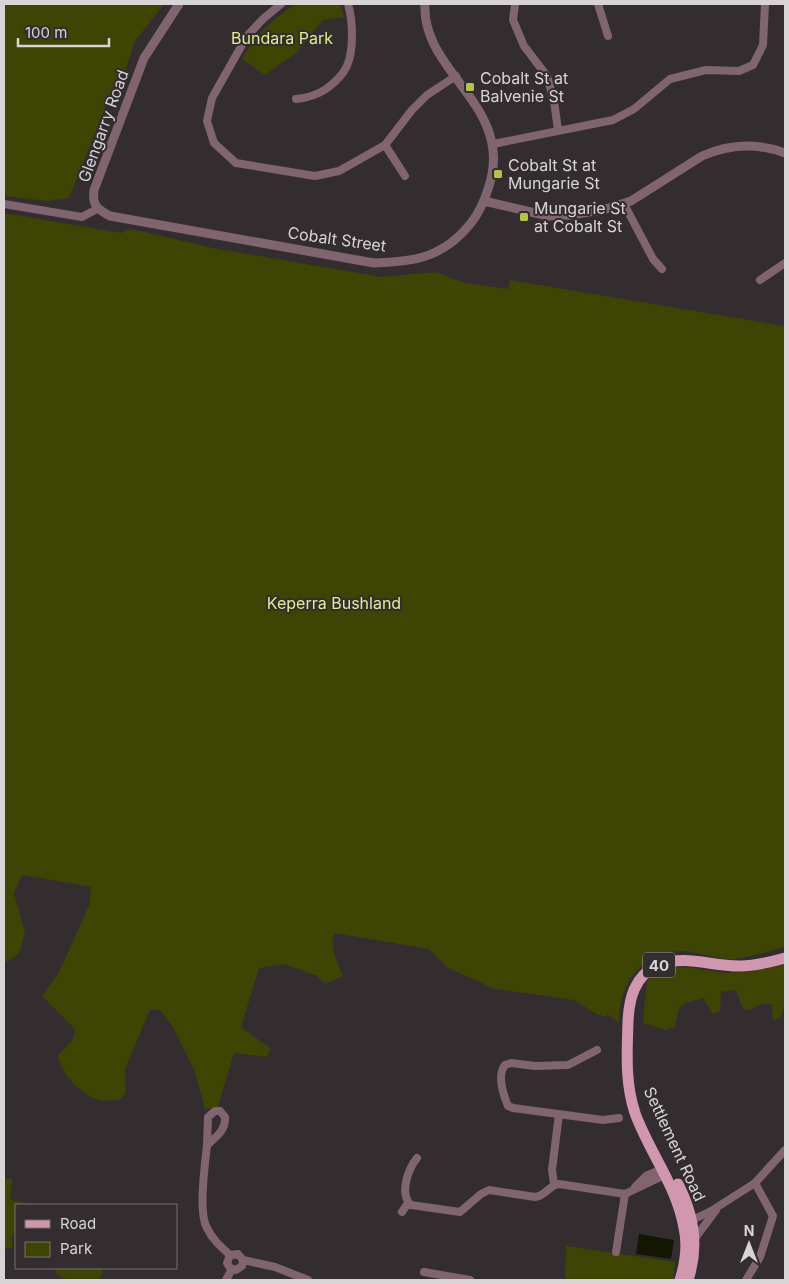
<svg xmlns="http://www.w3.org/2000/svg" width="789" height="1284" font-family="Inter,sans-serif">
  <rect width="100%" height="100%" fill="#342d30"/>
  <!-- green -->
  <g fill="#3e4403">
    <polygon points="4,4 164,4 135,41 126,69 106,106 69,198 48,201 4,196"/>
    <path d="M296,4H340L344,17L323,20L296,53L265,75L242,59C258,32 270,21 296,4Z"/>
    <path d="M4,213L121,233L131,229L213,248L381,277L436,272L465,283L508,289L510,280L785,326V947C770,951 748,958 733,959C720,960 698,952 683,951C662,950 636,965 627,985C621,997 619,1009 619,1022L607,1014L606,1017L598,1015L574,1000L495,989L448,968L429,949L335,933C328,946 338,963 343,976L325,984L317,976L284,964L259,968L241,1027L271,1049L266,1057L234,1053L218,1107L205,1109L195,1072L173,1027L160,1010H150L125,1069L126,1093L119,1100C112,1100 102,1102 96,1099C78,1092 62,1074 58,1056L73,1039L75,1029L42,996L58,974L89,906L91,887L22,875L14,893L25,932L20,952L12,959L4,962Z"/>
    <path d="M785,962V1004L781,1017L773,1021L772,1004H761L750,1010L743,1009L736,990L721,992L720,1011L713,1014L703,998L686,1003L679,1008L675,1027L665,1030L643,1023L647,981C669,961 685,967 712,971C722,973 734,973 744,972C757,972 772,965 785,962Z"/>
    <polygon points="4,1179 12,1179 10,1200 36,1205 16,1205 16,1230 11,1238 13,1247 4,1249"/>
    <polygon points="566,1246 675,1262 673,1280 565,1280"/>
    <polygon points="56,1268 104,1268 99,1280 67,1280 55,1273"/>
  </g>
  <!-- water -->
  <polygon fill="#131600" points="639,1234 674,1240 671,1259 636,1254"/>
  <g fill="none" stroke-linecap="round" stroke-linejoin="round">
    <!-- minor -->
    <g stroke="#80646f" stroke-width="8">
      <polyline points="281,4 263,19 247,36 212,98 207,121 214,143 236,163 315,176 339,171 385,145 412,110 427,95 456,76"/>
      <polyline points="515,4 513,20 524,46 547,76 554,101 558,130"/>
      <polyline points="598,4 608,36"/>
      <path d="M296,99C307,98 317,95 326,89C347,74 352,61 352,35C352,24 351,14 348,4"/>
      <polyline points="493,144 613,120 634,109 670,79 706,70 739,71 753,65 763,45 765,4"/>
      <polyline points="385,145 405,176"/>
      <polyline points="4,204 82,217 97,209"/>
      <polyline points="624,204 653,259 662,269"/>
      <polyline points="760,280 785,263"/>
      <path d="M597,1050L568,1065L535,1066L511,1063L505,1065C497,1075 503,1094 508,1106L513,1108L603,1120L619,1118"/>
      <path d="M215,1111H220L225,1117C226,1130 216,1137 207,1145L208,1117Z"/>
      <path d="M207,1145C205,1165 198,1212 207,1228C212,1239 221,1247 230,1255"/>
      <path d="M417,1158C408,1169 399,1194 411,1205L460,1212L481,1194L489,1190L535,1197C546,1196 549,1185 559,1184L625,1194L665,1175"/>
      <polyline points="554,1184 552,1170 559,1114"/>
      <polyline points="635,1187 646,1176 662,1169"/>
      <polyline points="402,1212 408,1203"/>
      <polyline points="688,1222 711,1211 755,1183 785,1150"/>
      <polyline points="695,1238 716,1210"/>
      <polyline points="616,1252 625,1194"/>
      <polyline points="243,1260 242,1266 236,1270 230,1268 227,1263 230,1255 238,1254 243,1260 275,1267 308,1280"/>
      <polyline points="424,1272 470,1280"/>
      <polyline points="226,1280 232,1269"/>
      <polyline points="746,1280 760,1257 773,1216 755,1183"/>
    </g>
    <!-- tertiary -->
    <g stroke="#80646f" stroke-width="9">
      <path d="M179,4L144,58L94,190C92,206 97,209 110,216L374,263C415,262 444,257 471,223C480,212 485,199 489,186C515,106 421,72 425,4"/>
      <path d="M484,201L548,216L571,215L606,209L631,201L702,156C729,144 758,143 785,153"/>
    </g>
    <!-- primary -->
    <g stroke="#d097ae" stroke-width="11">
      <path d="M678,1184C694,1215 699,1247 688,1280"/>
      <path d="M680,1280C685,1264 688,1245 684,1228C677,1186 649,1152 635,1113C625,1083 627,1053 628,1022C629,999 634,976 658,965C685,954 713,967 741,966C756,966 770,962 785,958"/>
    </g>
  </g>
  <!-- markers -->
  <g fill="#b5c24a" stroke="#342d30" stroke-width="2">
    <rect x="465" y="82" width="10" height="10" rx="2.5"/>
    <rect x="493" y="169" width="10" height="10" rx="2.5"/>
    <rect x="519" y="212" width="10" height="10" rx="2.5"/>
  </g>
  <g text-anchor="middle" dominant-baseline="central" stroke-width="4" stroke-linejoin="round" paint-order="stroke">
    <!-- shield labels -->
    <rect fill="#342d30" stroke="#a7a2a4" stroke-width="1" x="643" y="952.5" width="32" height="25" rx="4"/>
    <g font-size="15" font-weight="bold" fill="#d8d4d6">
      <text x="659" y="965">40</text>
    </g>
    <!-- park labels -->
    <g font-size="16" fill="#e0ed90" stroke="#342d30">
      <text x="282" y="38">Bundara Park</text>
      <text x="334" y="603">Keperra Bushland</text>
    </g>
    <!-- poi labels -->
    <g font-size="16" fill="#d8d4d6" stroke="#342d30" text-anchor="start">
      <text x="480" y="78">Cobalt St at<tspan x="480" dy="18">Balvenie St</tspan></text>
      <text x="508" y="165">Cobalt St at<tspan x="508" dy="18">Mungarie St</tspan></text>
      <text x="534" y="208">Mungarie St<tspan x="534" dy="18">at Cobalt St</tspan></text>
    </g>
    <!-- street labels -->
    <g font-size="16" fill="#d8d4d6" stroke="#342d30">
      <text transform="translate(103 126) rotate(-70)">Glengarry Road</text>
      <text transform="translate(337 239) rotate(8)">Cobalt Street</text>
      <text transform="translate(675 1144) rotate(65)">Settlement Road</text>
    </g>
  </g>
  <!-- border -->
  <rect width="789" height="1284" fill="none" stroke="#d8d4d6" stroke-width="10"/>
  <!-- legend -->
  <rect x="15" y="1204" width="162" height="65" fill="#342d30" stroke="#767072"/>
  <rect x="25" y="1220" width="25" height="8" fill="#d097ae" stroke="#767072"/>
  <text x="60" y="1229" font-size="15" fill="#d8d4d6">Road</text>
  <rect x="25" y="1242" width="25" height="15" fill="#3e4403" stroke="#767072"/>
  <text x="60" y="1254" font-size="15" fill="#d8d4d6">Park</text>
  <!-- north arrow -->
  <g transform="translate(749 1244)" stroke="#342d30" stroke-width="4" paint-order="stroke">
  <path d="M0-4L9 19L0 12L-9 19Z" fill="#d8d4d6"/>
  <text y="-8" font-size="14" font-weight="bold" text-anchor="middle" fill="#d8d4d6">N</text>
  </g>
  <!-- scale -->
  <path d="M18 38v8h91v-8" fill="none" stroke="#d8d4d6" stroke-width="2.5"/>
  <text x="25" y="38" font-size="15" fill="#d8d4d6" stroke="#342d30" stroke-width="4" paint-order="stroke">100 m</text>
</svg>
